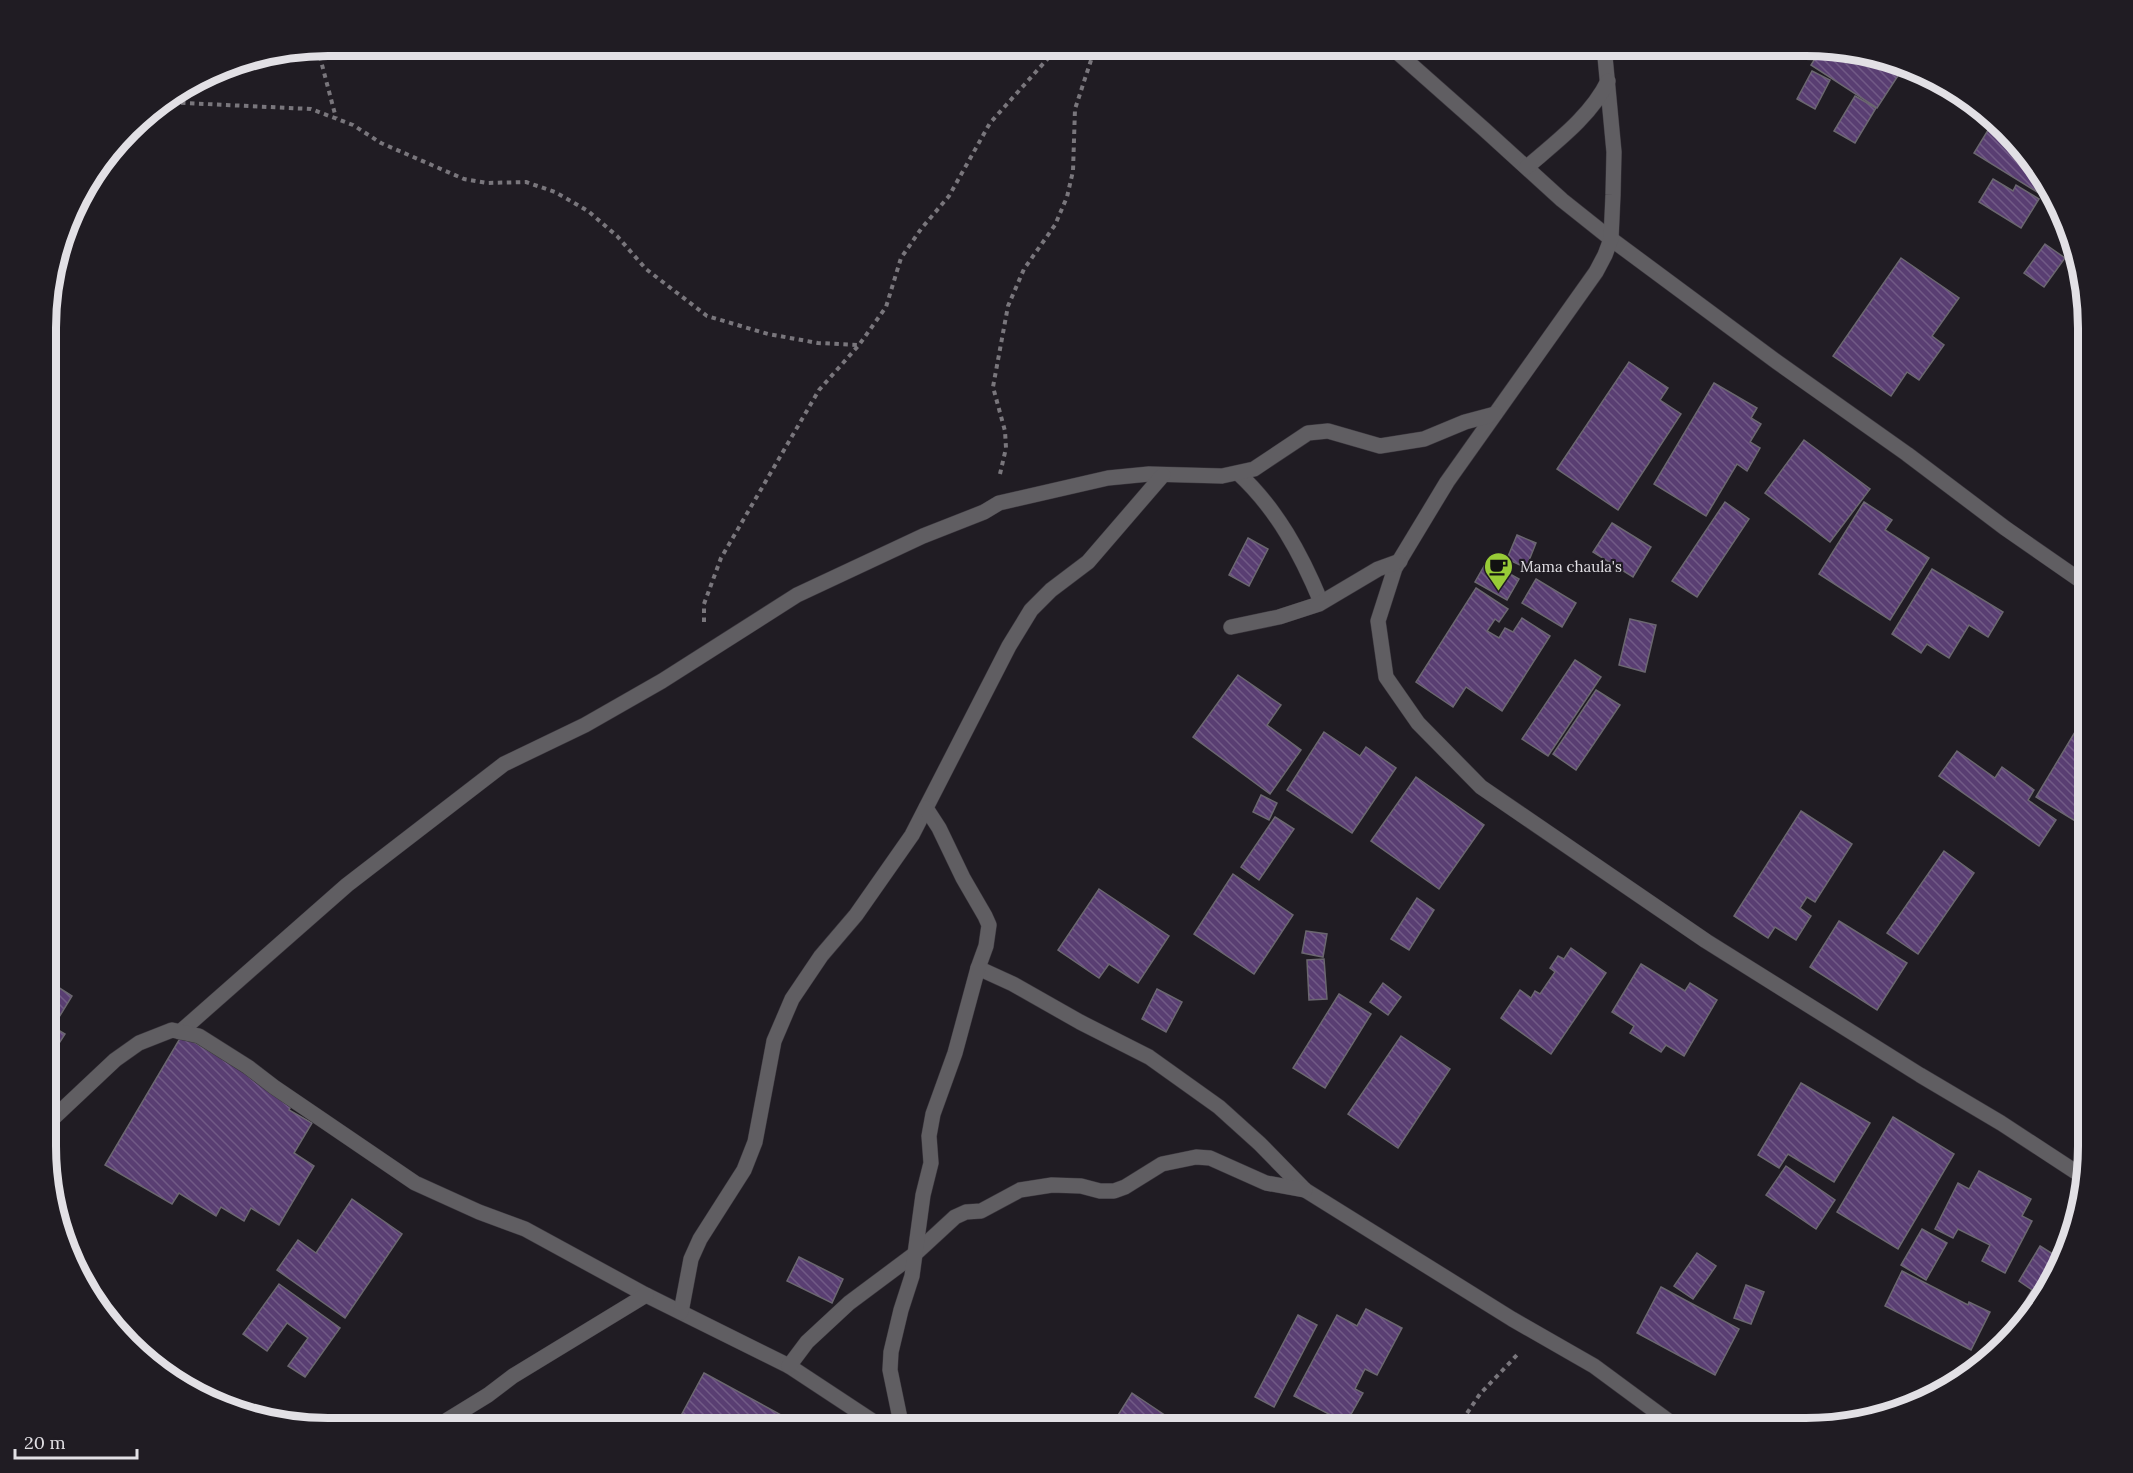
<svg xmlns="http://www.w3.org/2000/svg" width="2133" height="1473" font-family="Lora,serif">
  <defs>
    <pattern id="building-back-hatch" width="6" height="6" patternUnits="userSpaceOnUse" patternTransform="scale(1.5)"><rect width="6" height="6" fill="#593e72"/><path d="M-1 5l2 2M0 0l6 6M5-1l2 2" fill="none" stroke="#715a86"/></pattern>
  </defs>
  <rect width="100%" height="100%" fill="#201c23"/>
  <!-- building -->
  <g fill="url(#building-back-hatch)" stroke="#6b6770" stroke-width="1.5">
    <polygon points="1823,46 1896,60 1905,65 1877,108 1811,65"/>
    <polygon points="1812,71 1830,80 1815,109 1797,99"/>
    <polygon points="1855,96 1876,108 1855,143 1834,131"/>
    <polygon points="1993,122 2048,185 2042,195 1974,153"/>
    <polygon points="1993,179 2013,191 2016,185 2039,199 2021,228 1979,202"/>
    <polygon points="2045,244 2065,258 2044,287 2024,273"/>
    <polygon points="1901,258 1959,298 1932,336 1944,345 1919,380 1907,372 1891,396 1833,356"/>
    <polygon points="1629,362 1668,388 1660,400 1681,414 1618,510 1557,469"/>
    <polygon points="1714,383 1757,408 1751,418 1761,424 1750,442 1760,448 1747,471 1737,464 1706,516 1654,484"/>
    <polygon points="1804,440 1870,489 1830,542 1765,493"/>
    <polygon points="1725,502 1749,519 1697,597 1672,581"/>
    <polygon points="1864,502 1892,520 1885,530 1929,558 1890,620 1819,574"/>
    <polygon points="1612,523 1651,547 1633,577 1593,552"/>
    <polygon points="1517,535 1536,543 1526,568 1507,559"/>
    <polygon points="1248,538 1268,549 1249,586 1229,575"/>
    <polygon points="1487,561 1519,579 1507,600 1475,582"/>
    <polygon points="1932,569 2003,612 1988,637 1969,625 1949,658 1927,644 1921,653 1892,634"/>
    <polygon points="1536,579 1576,603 1562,627 1522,603"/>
    <polygon points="1476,588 1508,609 1499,622 1495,619 1487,631 1499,638 1505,628 1513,632 1522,618 1550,636 1502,711 1466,687 1453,707 1416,682"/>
    <polygon points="1630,619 1656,625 1645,672 1619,665"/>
    <polygon points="1575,660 1601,677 1548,756 1522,739"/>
    <polygon points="1238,675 1281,705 1267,725 1301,750 1270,794 1193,737"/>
    <polygon points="1596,690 1620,705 1576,770 1553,754"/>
    <polygon points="2087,712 2087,823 2085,827 2036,797"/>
    <polygon points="1324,732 1360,756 1366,747 1396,768 1352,833 1287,790"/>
    <polygon points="1957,751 1995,778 2002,767 2034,790 2028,800 2056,820 2039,846 1939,776"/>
    <polygon points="1416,777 1484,825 1439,889 1371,841"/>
    <polygon points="1261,795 1277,803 1269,820 1253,812"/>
    <polygon points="1801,811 1852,844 1815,902 1807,897 1800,908 1811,916 1796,940 1775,927 1768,938 1734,916"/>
    <polygon points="1275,817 1294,829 1259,880 1241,867"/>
    <polygon points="1944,851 1974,873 1918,954 1887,933"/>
    <polygon points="1233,874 1293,915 1254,974 1194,934"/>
    <polygon points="1099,889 1169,936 1138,983 1109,964 1099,978 1058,950"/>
    <polygon points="1417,898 1434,910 1409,950 1391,939"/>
    <polygon points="1839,921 1907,963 1877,1010 1810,967"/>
    <polygon points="1306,931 1327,934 1323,957 1302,953"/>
    <polygon points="1571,948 1606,973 1551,1054 1501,1018 1520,990 1531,998 1535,991 1540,994 1555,972 1550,968 1558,956 1564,959"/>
    <polygon points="1324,959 1327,999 1309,1000 1307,960"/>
    <polygon points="1641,964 1685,991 1690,983 1717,1000 1684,1056 1666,1045 1661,1052 1630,1033 1634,1026 1612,1012"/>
    <polygon points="47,980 72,996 53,1027 65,1034 47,1062"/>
    <polygon points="1383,983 1401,997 1388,1015 1370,1002"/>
    <polygon points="1157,989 1182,1002 1166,1032 1142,1019"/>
    <polygon points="1339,994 1371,1014 1325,1088 1293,1068"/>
    <polygon points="182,1035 294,1101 289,1110 312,1123 294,1153 314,1166 279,1225 251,1208 244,1221 221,1207 216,1216 179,1193 172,1204 105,1165"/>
    <polygon points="1401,1036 1450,1069 1398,1148 1348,1114"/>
    <polygon points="1801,1083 1870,1123 1834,1182 1788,1154 1779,1168 1758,1155"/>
    <polygon points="1893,1117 1954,1154 1898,1249 1837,1212"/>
    <polygon points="1786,1166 1835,1200 1816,1229 1766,1195"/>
    <polygon points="1979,1171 2031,1199 2022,1216 2032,1221 2005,1273 1982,1261 1990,1245 1958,1229 1953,1238 1935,1229 1958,1183 1969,1189"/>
    <polygon points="352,1199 402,1234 345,1318 277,1270 298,1240 316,1253"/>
    <polygon points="1922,1229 1947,1243 1926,1280 1901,1265"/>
    <polygon points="2040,1246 2061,1259 2030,1317 2002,1340 2032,1290 2019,1281"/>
    <polygon points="1697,1253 1716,1266 1693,1299 1674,1286"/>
    <polygon points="799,1257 843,1279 832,1303 787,1281"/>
    <polygon points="1902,1271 1968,1305 1969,1302 1990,1312 1971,1350 1885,1306"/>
    <polygon points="279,1284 340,1328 305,1377 288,1366 308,1338 287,1323 267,1351 243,1334"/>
    <polygon points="1746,1285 1764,1292 1751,1324 1734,1318"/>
    <polygon points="1661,1287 1739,1329 1715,1375 1637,1333"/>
    <polygon points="1366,1309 1402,1328 1377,1375 1365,1369 1355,1389 1363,1393 1346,1423 1294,1396 1337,1315 1357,1326"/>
    <polygon points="1298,1315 1317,1325 1274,1407 1255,1397"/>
    <polygon points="704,1373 783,1416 777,1428 684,1428 677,1423"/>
    <polygon points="1132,1393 1184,1428 1110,1428"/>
    <polygon points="287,1415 308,1427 283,1422"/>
  </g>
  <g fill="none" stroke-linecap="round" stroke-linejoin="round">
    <defs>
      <g id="minor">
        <polyline points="1389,45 1485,130 1562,200 1611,239 1777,362 1907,454 2005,528 2087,585"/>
        <polyline points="1604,46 1614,152 1613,195 1611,239 1605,255 1596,272 1447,482 1395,568 1378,621 1386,677 1418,723 1481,787 1706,941 1920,1075 2001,1123 2085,1178"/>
        <path d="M1527,167C1556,142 1591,116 1608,81"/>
        <path d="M1238,473C1277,509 1301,554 1321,602"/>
        <polyline points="1231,627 1279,617 1319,604 1378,569 1400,561"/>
        <polyline points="978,968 1013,984 1080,1022 1149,1057 1219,1107 1260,1144 1305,1190 1512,1319 1594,1366 1678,1428"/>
        <polyline points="180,1032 347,885 504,764 585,725 662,681 797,595 923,536 984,512 999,503 1108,478 1149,474 1222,476 1254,469 1308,433 1328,431 1380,446 1424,439 1465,422 1495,414"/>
        <polyline points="47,1124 115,1060 139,1043 172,1030 199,1036 248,1067 274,1087 415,1183 479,1212 525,1229 646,1295 789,1366 883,1428"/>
        <polyline points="681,1312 691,1259 700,1239 744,1170 755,1142 774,1041 792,999 821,956 856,915 912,835 1009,646 1031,610 1051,590 1088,562 1163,475"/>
        <polyline points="789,1366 807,1342 849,1303 916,1253 955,1217 966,1212 981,1211 1020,1190 1052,1185 1081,1186 1100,1191 1114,1191 1125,1187 1162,1164 1196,1157 1210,1158 1266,1183 1305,1190"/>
        <polyline points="436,1427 488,1395 513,1376 646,1295"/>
        <polyline points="902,1428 890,1370 891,1352 901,1310 912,1276 923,1195 931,1163 929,1136 933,1114 955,1053 978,968 986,946 989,925 985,916 963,878 939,828 926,808"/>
      </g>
    </defs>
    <!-- minor casing -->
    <use href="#minor" stroke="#3b373e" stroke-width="16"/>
    <!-- path -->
    <g stroke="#79767c" stroke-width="4" stroke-dasharray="4.5 4.5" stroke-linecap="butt">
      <polyline points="319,47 321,61 336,118"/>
      <polyline points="163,102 311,109 353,125 381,143 464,179 487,183 526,182 555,192 588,211 617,236 646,269 707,316 768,334 818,343 859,345"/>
      <polyline points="1000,474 1006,448 1005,431 993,387 1008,306 1024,269 1055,225 1067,197 1073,171 1075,109 1096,45"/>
      <polyline points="704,622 704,604 721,558 819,390 859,345 886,307 901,258 921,229 949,196 990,123 1060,45"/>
      <polyline points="1457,1428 1480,1394 1517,1355"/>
    </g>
    <!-- minor -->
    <use href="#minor" stroke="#605e62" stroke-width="15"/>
  </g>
  <!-- icons -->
  <defs>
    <symbol id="cafe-pin" viewBox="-11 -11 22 30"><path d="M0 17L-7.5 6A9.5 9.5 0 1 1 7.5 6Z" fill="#98cb37" stroke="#201c23"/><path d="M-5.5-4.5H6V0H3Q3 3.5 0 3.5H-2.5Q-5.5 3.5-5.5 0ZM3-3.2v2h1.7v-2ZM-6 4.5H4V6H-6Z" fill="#111"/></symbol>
  </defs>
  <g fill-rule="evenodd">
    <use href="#cafe-pin" x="1482" y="550" width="33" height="45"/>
  </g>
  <g text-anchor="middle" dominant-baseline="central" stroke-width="4.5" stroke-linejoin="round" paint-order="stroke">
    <!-- poi labels -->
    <g font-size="15" fill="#e2e0e5" stroke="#201c23" text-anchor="start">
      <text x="1520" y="566">Mama chaula's</text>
    </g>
  </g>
  <!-- crop -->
  <path d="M0 0H2133V1473H0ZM328 56H1806A272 272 0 0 1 2078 328V1146A272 272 0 0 1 1806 1418H328A272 272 0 0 1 56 1146V328A272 272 0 0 1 328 56Z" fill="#201c23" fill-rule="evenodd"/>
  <path fill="none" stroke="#e2e0e5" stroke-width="8" d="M328 56H1806A272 272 0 0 1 2078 328V1146A272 272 0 0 1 1806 1418H328A272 272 0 0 1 56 1146V328A272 272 0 0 1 328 56Z"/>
  <!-- scale -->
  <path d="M15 1449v9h122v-9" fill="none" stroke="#e2e0e5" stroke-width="3"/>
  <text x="24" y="1449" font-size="18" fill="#e2e0e5" stroke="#201c23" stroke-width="4.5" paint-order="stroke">20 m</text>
</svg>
